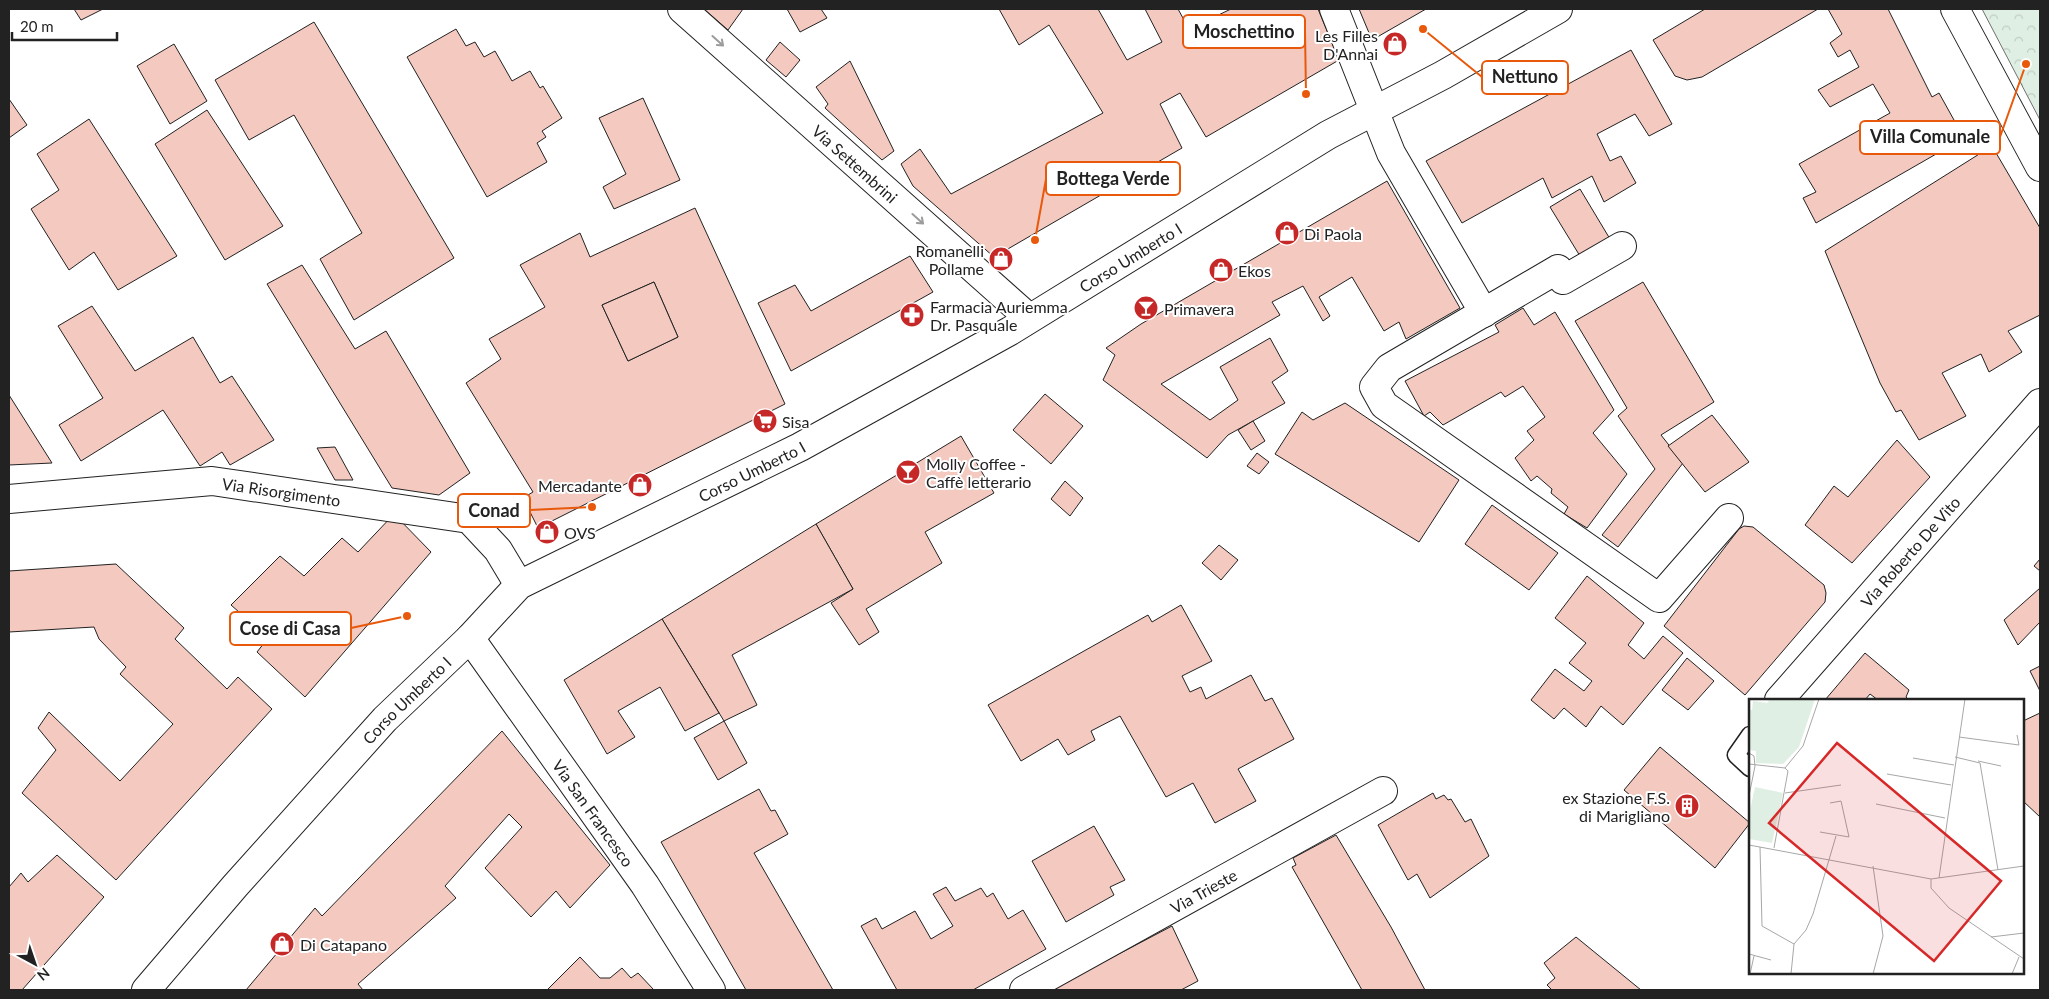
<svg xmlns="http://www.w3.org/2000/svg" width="2049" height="999" font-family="Lato,sans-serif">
  <defs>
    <pattern id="park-crowns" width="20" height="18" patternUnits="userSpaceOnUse" patternTransform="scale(1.25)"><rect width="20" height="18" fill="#e0efe3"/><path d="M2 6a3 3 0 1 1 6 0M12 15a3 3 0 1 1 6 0" fill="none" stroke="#c0cdc2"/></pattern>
  </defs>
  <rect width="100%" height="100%" fill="#fff"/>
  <!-- park -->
  <polygon fill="url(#park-crowns)" stroke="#6f6f6f" points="1982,9 2040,9 2040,120"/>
  <!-- building -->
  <g fill="#f3c9c0" stroke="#222" fill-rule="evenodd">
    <polygon points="74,9 103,9 81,20"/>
    <polygon points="704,9 743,9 728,30"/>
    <polygon points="787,9 821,9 827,18 800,32"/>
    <polygon points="999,9 1098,9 1127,60 1162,42 1145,9 1178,9 1189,29 1231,9 1318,9 1339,60 1206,137 1180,93 1160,104 1182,148 994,257 913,186 901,164 920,149 951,194 1103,113 1049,25 1019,45"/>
    <polygon points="1359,9 1426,9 1372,40"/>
    <polygon points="1705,9 1818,9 1702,77 1687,80 1675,76 1653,40"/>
    <polygon points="1828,9 1888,9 1932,97 1939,93 1964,138 1816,223 1803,198 1816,192 1799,164 1890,113 1873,84 1830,107 1818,90 1859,67 1850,50 1838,57 1830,43 1842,34"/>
    <polygon points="314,22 454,258 354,320 320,259 362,233 294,115 249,140 215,80"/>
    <polygon points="456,29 466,46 475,42 484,57 495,51 512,81 530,71 540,88 543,86 562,118 542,131 546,137 537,143 547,162 487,197 407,57"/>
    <polygon points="780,42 800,60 786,77 766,60"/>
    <polygon points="174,44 207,101 170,124 137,66"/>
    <polygon points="1631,50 1672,124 1649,136 1635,114 1597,134 1610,161 1621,156 1636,183 1604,202 1592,176 1552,198 1543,178 1462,223 1426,161"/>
    <polygon points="850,61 894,151 882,160 825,108 828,104 816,87"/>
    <polygon points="643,98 680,180 614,209 603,187 626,174 599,118"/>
    <polygon points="9,99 27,125 9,138"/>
    <polygon points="207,110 283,226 225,260 155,144"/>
    <polygon points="89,119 177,256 118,290 94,252 69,270 31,209 59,190 37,154"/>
    <polygon points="1992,146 2040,228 2040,315 2008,331 2022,352 1989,372 1981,354 1942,373 1966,416 1919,440 1901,410 1896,412 1880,383 1825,251"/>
    <polygon points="1387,181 1460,308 1406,339 1399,322 1384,331 1352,277 1319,297 1330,316 1323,321 1303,286 1272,302 1280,315 1161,384 1210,420 1238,400 1220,367 1270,338 1288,371 1272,382 1285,403 1228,435 1207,458 1103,380 1115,355 1106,348 1141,324"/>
    <polygon points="1580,189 1613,244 1583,261 1550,207"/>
    <path d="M695,208L785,404L538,528L523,498L533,492L466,383L501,359L489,339L545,307L520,265L580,233L590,257ZM654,282L678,337L628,361L602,305Z"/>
    <polygon points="910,256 933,292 791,371 758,303 795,285 811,311"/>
    <polygon points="302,265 355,349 386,331 470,473 439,495 392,488 267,284"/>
    <polygon points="654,282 678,337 628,361 602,305"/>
    <polygon points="1643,282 1714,402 1661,435 1683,463 1618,547 1602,535 1655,469 1618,416 1627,408 1575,321"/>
    <polygon points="92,306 135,371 193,337 220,383 232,376 274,440 230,465 222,452 200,466 163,410 81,461 59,425 103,398 58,326"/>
    <polygon points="1523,308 1534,325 1555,312 1614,410 1593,433 1627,474 1587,528 1564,514 1568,507 1551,493 1552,489 1537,476 1531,481 1515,458 1534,440 1527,431 1545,417 1523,386 1505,397 1501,392 1443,425 1430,412 1424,416 1405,381 1499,332 1495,325"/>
    <polygon points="1045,394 1083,426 1051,464 1013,430"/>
    <polygon points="9,395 52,463 9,465"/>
    <polygon points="1345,403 1459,480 1419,542 1275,454 1302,412 1313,420"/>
    <polygon points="1712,415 1749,462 1705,492 1668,446"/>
    <polygon points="1253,421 1265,441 1251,450 1238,430"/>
    <polygon points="961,436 994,493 925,532 942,563 866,609 879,632 859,645 831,603 853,589 816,524"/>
    <polygon points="1897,440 1930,477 1852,563 1805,525 1834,486 1848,497"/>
    <polygon points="335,447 353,480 335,480 317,448"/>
    <polygon points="1257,453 1269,462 1259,474 1247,466"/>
    <polygon points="1065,481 1083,498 1070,516 1051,499"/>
    <polygon points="1492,505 1558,553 1529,590 1465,544"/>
    <polygon points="394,514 431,552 305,697 257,652 272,633 260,622 256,627 231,605 280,556 304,576 342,538 358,552"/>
    <polygon points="816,524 853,589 732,655 757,705 724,721 662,619"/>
    <polygon points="1744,526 1753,527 1824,585 1826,593 1825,602 1745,695 1664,626 1739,529"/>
    <polygon points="1219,545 1238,560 1221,580 1202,563"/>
    <polygon points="2040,559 2040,571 2034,566"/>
    <polygon points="116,564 184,628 175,639 227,689 238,677 272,709 116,880 22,793 56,750 38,728 49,712 120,781 173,724 120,674 126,667 99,639 94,627 9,632 9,571"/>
    <polygon points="1587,576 1644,623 1628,645 1644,659 1663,636 1683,653 1623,725 1601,706 1586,727 1564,708 1554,719 1531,700 1555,669 1584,691 1592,681 1569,663 1586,643 1555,618"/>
    <polygon points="2040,588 2040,622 2018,645 2004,620"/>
    <polygon points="1181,605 1212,661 1182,676 1190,692 1201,687 1206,699 1251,675 1265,701 1272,698 1294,739 1238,769 1256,801 1215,823 1193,783 1166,797 1120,716 1091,731 1095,740 1068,755 1058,739 1021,761 988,705 1148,615 1152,622"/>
    <polygon points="662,619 719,713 685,731 660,687 618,711 635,737 607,754 564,680"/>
    <polygon points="1865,653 1909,690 1906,697 1909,700 1878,700 1870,694 1865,700 1825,700"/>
    <polygon points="1687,658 1714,681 1688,710 1662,690"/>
    <polygon points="2040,666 2040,691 2030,671"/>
    <polygon points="2040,713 2040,817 2023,801 2023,721"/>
    <polygon points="724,721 747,763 718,780 694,738"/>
    <polygon points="502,731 610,865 570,908 556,891 531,917 485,868 522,827 509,814 445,886 456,898 358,984 363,990 246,990 315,908 322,916"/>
    <polygon points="1660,747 1750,823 1715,868 1624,790"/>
    <polygon points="759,789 771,811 775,810 788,834 754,853 833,990 746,990 661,842"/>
    <polygon points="1433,793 1436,799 1444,795 1448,800 1451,799 1465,822 1471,819 1489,856 1430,898 1417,874 1408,880 1378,825"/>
    <polygon points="1094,826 1125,880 1110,887 1114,895 1066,922 1032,861"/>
    <polygon points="1336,835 1391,927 1425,990 1362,990 1292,867 1296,865 1293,858"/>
    <polygon points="57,855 104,897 22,990 9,990 9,887 21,873 28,882"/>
    <polygon points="946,887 955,901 981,888 987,897 993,893 1008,919 1023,910 1046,949 973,990 897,990 861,926 876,918 882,929 915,911 931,939 953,926 933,894"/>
    <polygon points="1172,926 1198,981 1181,990 1050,990"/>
    <polygon points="1576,937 1641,990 1552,990 1547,985 1555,978 1544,963"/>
    <polygon points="580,957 600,978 610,978 622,968 631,978 638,973 654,990 547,990"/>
  </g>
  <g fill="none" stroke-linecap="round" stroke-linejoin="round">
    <defs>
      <polyline id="lane" points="1750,735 1736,755 1750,768"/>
      <g id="street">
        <path id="s1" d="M682,9L1029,318"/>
        <polyline points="1334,9 1391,153 1484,313"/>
        <polyline points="1955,9 2040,167"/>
        <polyline points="1622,246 1563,280 1558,269 1389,368 1374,387 1384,405 1659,598 1729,518"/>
        <path id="s2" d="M9,499L212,481L469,519L498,550L519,585"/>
        <path id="s3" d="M470,638L645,885L711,990"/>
        <path id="s4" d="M1779,700L2040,403"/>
        <path id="s5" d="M1024,990L1383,791"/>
      </g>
      <g id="secondary">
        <path id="s6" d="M146,990L235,886L385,719L470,638L519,585L800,447L1010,331L1328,135L1443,75L1558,9"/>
      </g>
    </defs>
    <!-- lane casing -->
    <use href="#lane" stroke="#222" stroke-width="19"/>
    <!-- street casing -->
    <use href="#street" stroke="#222" stroke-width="30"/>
    <!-- secondary casing -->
    <use href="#secondary" stroke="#222" stroke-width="30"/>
    <!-- lane -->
    <use href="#lane" stroke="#fff" stroke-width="16"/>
    <!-- street -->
    <use href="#street" stroke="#fff" stroke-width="28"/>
    <!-- secondary -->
    <use href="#secondary" stroke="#fff" stroke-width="28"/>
  </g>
  <!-- one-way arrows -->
  <defs><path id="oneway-shaft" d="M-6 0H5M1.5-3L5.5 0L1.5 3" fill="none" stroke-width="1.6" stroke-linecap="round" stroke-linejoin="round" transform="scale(1.25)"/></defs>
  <g stroke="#9c9c9c">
    <use href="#oneway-shaft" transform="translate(718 41) rotate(42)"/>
    <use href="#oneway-shaft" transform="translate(918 219) rotate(42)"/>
  </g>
  <!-- icons -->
  <defs>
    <symbol id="shop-disc" viewBox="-11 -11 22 22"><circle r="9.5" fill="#c62828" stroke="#fff"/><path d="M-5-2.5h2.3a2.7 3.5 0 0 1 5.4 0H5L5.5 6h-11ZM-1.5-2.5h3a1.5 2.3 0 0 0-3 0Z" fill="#fff"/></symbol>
    <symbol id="bar-disc" viewBox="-11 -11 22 22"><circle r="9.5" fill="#c62828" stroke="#fff"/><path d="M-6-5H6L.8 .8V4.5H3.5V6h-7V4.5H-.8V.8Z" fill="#fff"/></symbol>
    <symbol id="pharmacy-disc" viewBox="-11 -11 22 22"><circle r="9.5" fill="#c62828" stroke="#fff"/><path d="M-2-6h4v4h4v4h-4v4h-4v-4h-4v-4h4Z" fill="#fff"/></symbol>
    <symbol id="supermarket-disc" viewBox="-11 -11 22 22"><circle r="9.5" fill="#c62828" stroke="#fff"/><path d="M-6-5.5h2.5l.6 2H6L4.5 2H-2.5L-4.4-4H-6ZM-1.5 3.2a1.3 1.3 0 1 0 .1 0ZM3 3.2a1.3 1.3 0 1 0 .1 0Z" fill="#fff"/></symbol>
    <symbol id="building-disc" viewBox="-11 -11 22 22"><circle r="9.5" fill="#c62828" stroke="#fff"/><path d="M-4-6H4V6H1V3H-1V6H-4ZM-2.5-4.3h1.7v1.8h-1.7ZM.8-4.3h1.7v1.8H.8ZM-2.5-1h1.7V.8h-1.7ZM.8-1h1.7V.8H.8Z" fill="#fff"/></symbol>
  </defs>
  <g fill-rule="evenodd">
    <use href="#shop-disc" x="1381" y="30" width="28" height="28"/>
    <use href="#shop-disc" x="1273" y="219" width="28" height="28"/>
    <use href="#shop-disc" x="987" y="245" width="28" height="28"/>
    <use href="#shop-disc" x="1207" y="256" width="28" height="28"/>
    <use href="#bar-disc" x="1132" y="294" width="28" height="28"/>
    <use href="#pharmacy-disc" x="898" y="301" width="28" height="28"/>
    <use href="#supermarket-disc" x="751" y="407" width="28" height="28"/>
    <use href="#bar-disc" x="894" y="458" width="28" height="28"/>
    <use href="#shop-disc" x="626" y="471" width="28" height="28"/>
    <use href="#shop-disc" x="533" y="518" width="28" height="28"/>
    <use href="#building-disc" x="1673" y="792" width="28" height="28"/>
    <use href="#shop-disc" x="268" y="930" width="28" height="28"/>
  </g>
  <g text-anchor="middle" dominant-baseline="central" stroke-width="4" stroke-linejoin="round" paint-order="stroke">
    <!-- poi labels -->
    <g font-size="16" fill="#222" stroke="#fff" text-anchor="start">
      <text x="1378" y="35" text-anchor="end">Les Filles<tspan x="1378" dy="18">D'Annai</tspan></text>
      <text x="1304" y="233">Di Paola</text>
      <text x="984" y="250" text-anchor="end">Romanelli<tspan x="984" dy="18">Pollame</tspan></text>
      <text x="1238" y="270">Ekos</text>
      <text x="930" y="306">Farmacia Auriemma<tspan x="930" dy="18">Dr. Pasquale</tspan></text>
      <text x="1164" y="308">Primavera</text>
      <text x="782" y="421">Sisa</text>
      <text x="926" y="463">Molly Coffee -<tspan x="926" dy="18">Caffè letterario</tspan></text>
      <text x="622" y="485" text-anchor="end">Mercadante</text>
      <text x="564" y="532">OVS</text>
      <text x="1670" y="797" text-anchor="end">ex Stazione F.S.<tspan x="1670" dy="18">di Marigliano</tspan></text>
      <text x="300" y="944">Di Catapano</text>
    </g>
    <!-- street labels -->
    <g font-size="16" fill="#222" stroke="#fff">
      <text stroke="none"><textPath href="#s1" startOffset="232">Via Settembrini</textPath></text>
      <text stroke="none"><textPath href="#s6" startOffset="1245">Corso Umberto I</textPath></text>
      <text stroke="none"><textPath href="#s6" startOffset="810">Corso Umberto I</textPath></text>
      <text stroke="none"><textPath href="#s2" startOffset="274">Via Risorgimento</textPath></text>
      <text stroke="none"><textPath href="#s4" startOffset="198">Via Roberto De Vito</textPath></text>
      <text stroke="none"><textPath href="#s6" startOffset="390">Corso Umberto I</textPath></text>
      <text stroke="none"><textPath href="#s3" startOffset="214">Via San Francesco</textPath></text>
      <text stroke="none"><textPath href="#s5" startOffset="205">Via Trieste</textPath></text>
    </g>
  </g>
  <!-- overview -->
  <g transform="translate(1749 699)">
    <rect width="275" height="275" fill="#fff"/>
    <path d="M20,0H66L50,48L34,65L7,64V52L0,51V11H3L4,2L19,4ZM6,88L34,94L23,144L0,140V116Z" fill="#e0efe3"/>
    <path fill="none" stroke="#a7a7a7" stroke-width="1" d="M210,38L270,46L268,36M0,54L5,57L6,67L0,97M206,58L231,64L249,171M164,59L205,66M229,62L252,67M0,65L36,69M36,69L54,47L70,0M138,75L202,86M36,94L92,86M127,105L196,119M71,133L100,138L92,102L81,104M0,146L182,180L275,167M11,148L13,227L45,245M25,149L39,72L36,69M124,167L134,237L124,275M190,179L216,0M182,180V189L200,209L275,260M242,238L275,234M0,255L22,261M1,275L5,257M42,275L45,245L57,231L64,215L87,137M263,275L270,258"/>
    <path fill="#d62828" fill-opacity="0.15" stroke="#d62828" stroke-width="2.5" d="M88,44L252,182L185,262L20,124Z"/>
    <rect width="275" height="275" fill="none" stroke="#222" stroke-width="2.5"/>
  </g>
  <!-- callouts -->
  <path fill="none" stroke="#e8590c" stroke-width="2" d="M1306 94L1305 31M1423 29L1482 77M2026 64L2000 137M1035 240L1046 179M592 507L530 510M407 616L351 628"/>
  <g fill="#e8590c" stroke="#fff" stroke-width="2">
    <circle cx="1306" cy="94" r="5"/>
    <circle cx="1423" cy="29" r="5"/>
    <circle cx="2026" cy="64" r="5"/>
    <circle cx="1035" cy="240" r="5"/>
    <circle cx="592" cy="507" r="5"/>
    <circle cx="407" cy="616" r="5"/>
  </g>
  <g fill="#fff" stroke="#e8590c" stroke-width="2">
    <rect x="1183" y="15" width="122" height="33" rx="5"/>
    <rect x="1482" y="61" width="86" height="33" rx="5"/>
    <rect x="1860" y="121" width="140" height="33" rx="5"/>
    <rect x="1046" y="162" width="134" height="33" rx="5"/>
    <rect x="458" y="494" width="72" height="33" rx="5"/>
    <rect x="230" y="612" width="121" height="33" rx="5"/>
  </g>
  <g font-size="18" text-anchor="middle" font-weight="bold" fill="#222">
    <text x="1244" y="38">Moschettino</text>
    <text x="1525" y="83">Nettuno</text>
    <text x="1930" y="143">Villa Comunale</text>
    <text x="1113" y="185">Bottega Verde</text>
    <text x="494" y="517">Conad</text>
    <text x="290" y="635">Cose di Casa</text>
  </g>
  <!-- border -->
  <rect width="2049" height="999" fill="none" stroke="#222222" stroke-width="20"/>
  <!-- north arrow -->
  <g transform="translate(35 964) rotate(140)" stroke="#ffffff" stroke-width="4" paint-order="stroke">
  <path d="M0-4L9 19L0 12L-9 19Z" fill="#222222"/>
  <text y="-8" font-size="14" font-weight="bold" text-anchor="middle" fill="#222222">N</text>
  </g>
  <!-- scale -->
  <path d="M12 32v8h105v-8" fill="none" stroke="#222222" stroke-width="2.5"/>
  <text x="20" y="32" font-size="15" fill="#222222" stroke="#ffffff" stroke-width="4" paint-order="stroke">20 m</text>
</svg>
